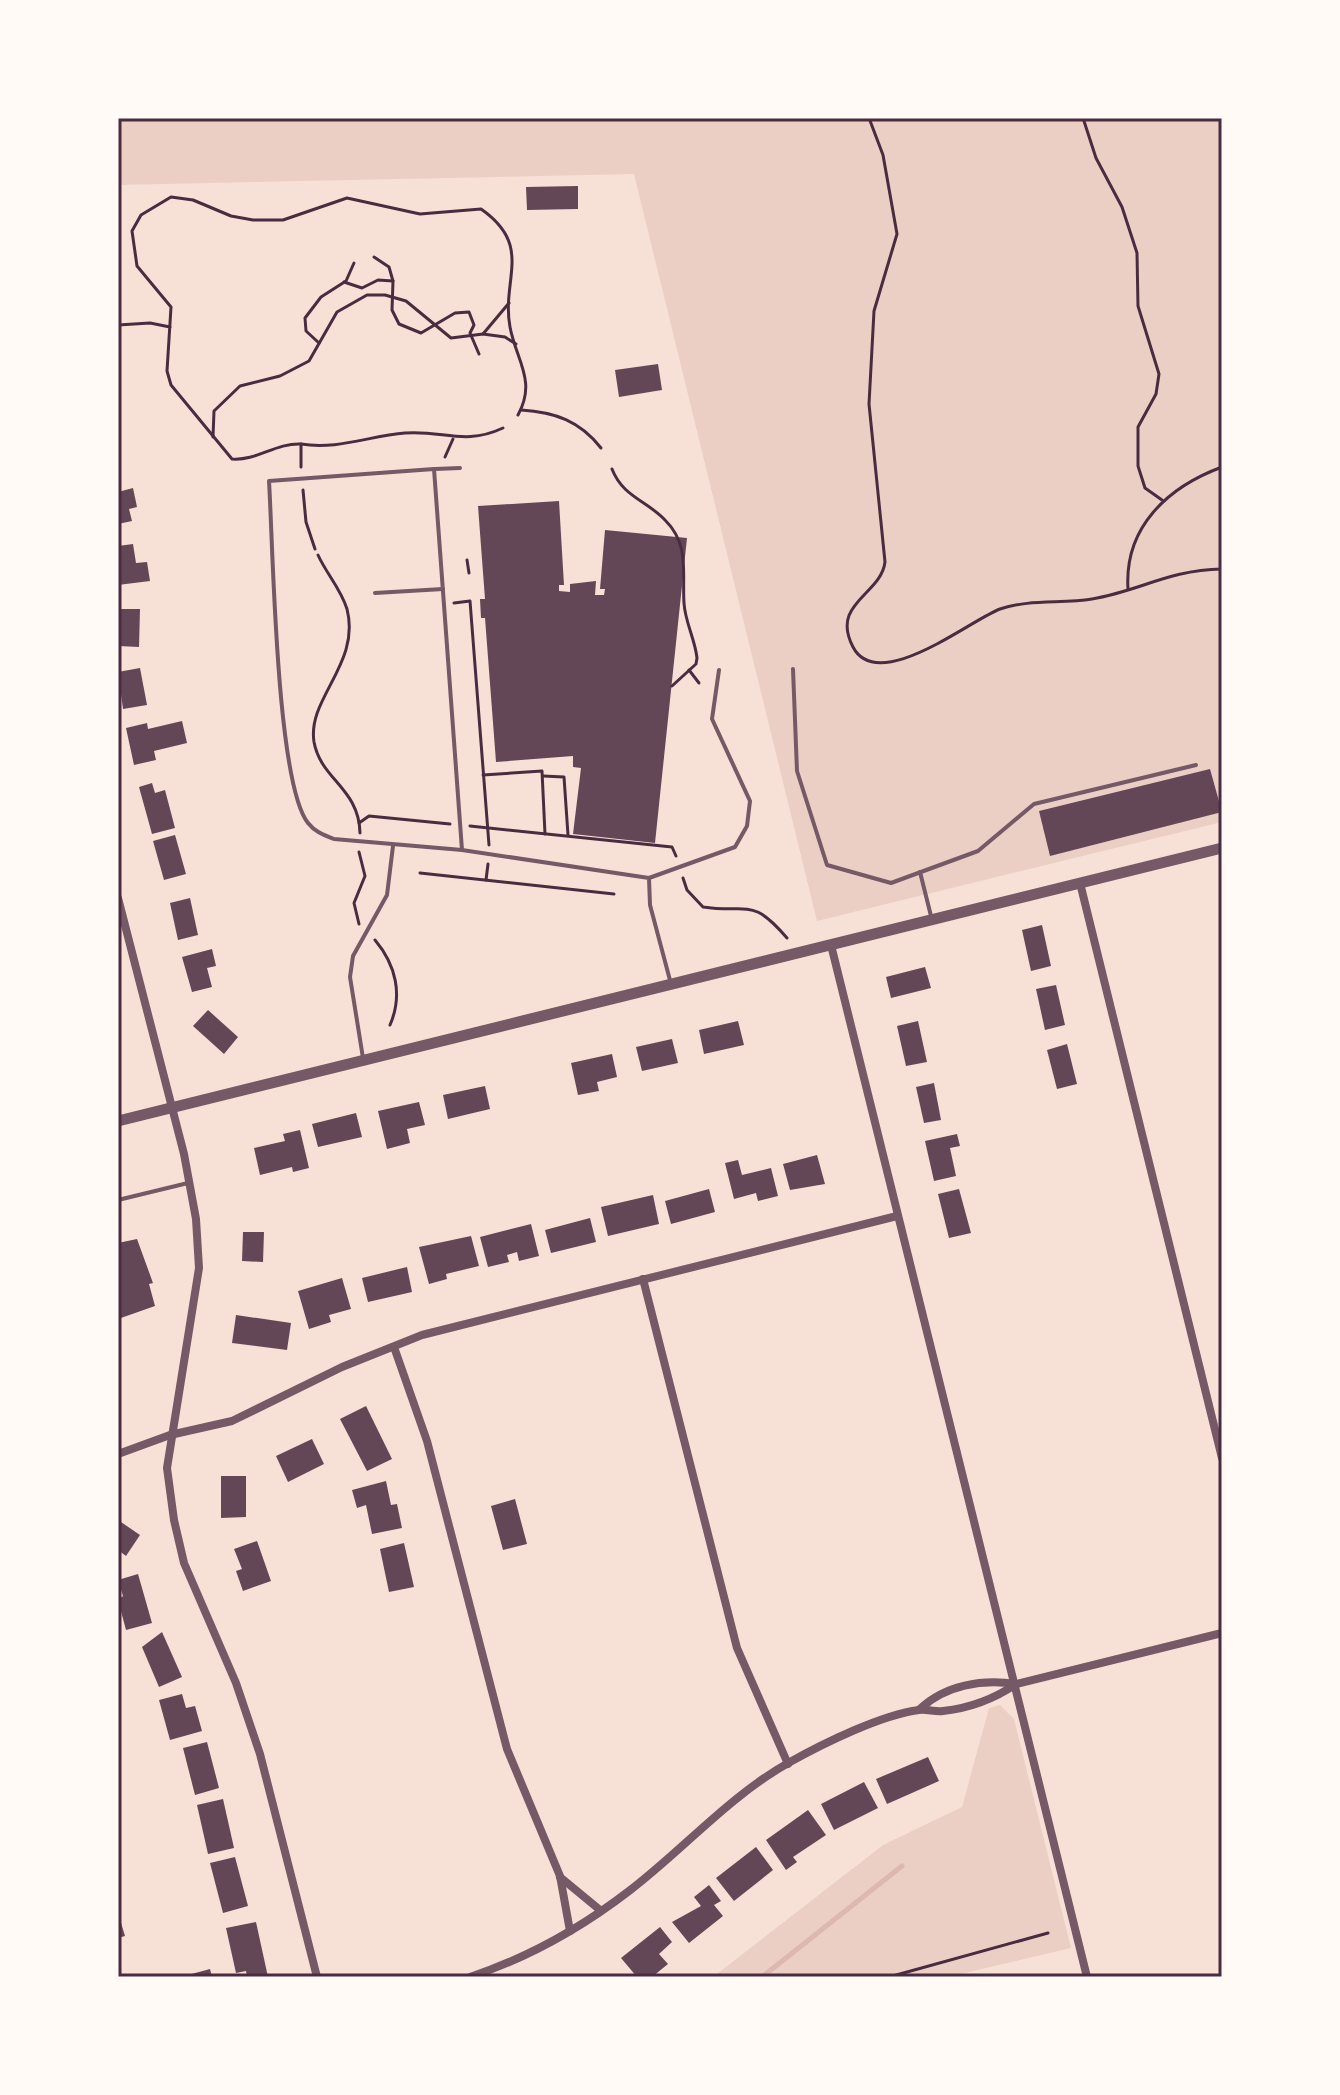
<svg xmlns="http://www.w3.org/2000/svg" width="1340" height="2095" font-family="'Varela Round',sans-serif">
  <rect width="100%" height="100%" fill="#f7e1d7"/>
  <!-- green -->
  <g fill="#ebcfc5">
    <polygon points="118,118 1222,118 1222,822 817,921 634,174 118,185"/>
    <polygon points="1000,1705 1014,1719 1071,1948 948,1977 713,1977 883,1845 962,1807 989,1708"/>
  </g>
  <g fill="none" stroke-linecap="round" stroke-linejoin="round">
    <!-- stream -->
    <polyline stroke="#dcb8b0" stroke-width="5" points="762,1977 902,1866"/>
  </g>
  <!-- building -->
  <g fill="#644757">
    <polygon points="578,186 578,209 527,210 526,187"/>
    <polygon points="658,364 662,390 619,397 615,370"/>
    <polygon points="133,488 137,507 129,509 132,521 118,524 118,492"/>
    <polygon points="559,501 564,585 559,585 559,591 570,592 570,584 596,581 595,595 604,595 605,589 600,589 605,530 687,538 655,843 573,834 581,768 573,767 573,756 496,762 485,618 481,618 480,599 485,599 478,506"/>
    <polygon points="133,544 136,563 147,562 150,581 118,585 118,546"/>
    <polygon points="118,609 140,609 139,647 118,646"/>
    <polygon points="140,668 147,705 123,709 118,672"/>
    <polygon points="182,721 187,743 154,751 156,760 134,765 126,728 147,723 148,729"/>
    <polygon points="1210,769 1222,812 1050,856 1039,811"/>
    <polygon points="152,783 155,793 165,790 175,828 152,834 139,787"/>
    <polygon points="175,835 186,874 164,880 153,841"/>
    <polygon points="190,898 198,935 178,940 170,903"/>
    <polygon points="1042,925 1051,966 1031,971 1022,930"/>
    <polygon points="212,949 216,966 207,968 212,987 192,992 182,957"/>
    <polygon points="925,967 931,988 891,998 886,977"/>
    <polygon points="1056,985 1065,1025 1045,1030 1036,989"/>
    <polygon points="208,1010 238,1037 224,1054 193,1026"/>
    <polygon points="738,1021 744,1045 704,1054 699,1030"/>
    <polygon points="918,1021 927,1062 906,1066 897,1026"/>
    <polygon points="672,1039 678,1063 642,1071 636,1047"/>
    <polygon points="1067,1044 1077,1084 1057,1089 1047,1050"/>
    <polygon points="612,1054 617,1077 597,1082 599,1091 578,1095 571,1063"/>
    <polygon points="934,1083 941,1120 924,1123 916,1087"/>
    <polygon points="485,1086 490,1109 448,1119 443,1095"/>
    <polygon points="419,1102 425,1125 407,1129 410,1143 387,1149 378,1111"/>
    <polygon points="356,1113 362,1137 318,1147 312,1124"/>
    <polygon points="300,1130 309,1168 293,1172 292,1167 260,1175 254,1148 285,1141 283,1134"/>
    <polygon points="957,1134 960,1146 950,1148 956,1176 934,1181 925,1141"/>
    <polygon points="817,1155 825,1184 790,1190 783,1164"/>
    <polygon points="738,1160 742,1175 771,1168 778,1196 758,1201 756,1193 734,1199 725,1163"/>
    <polygon points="709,1189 715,1212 671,1224 665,1201"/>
    <polygon points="959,1189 971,1233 949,1238 938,1194"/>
    <polygon points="653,1195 659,1224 608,1236 601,1207"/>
    <polygon points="590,1218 596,1242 551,1253 545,1230"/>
    <polygon points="531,1224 539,1256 519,1261 517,1252 507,1255 509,1262 488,1267 480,1237"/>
    <polygon points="243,1232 264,1232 263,1262 242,1261"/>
    <polygon points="471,1236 479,1266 446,1274 447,1279 429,1284 419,1247"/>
    <polygon points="137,1239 153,1283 149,1284 155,1306 118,1319 118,1243"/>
    <polygon points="407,1267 412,1292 368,1302 362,1278"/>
    <polygon points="342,1278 351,1309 329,1315 331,1322 309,1329 298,1291"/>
    <polygon points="236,1315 291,1323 287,1350 232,1343"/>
    <polygon points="366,1406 392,1459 367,1471 340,1419"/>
    <polygon points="312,1439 324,1464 288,1482 276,1456"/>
    <polygon points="221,1476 246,1476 246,1517 221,1518"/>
    <polygon points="386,1481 391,1505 397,1504 402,1528 372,1534 366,1505 357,1508 352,1490"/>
    <polygon points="515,1499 527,1544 503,1550 491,1506"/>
    <polygon points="118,1520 140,1535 126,1556 118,1550"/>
    <polygon points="257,1541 271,1581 243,1591 236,1571 242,1569 234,1549"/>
    <polygon points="404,1543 414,1587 389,1592 380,1549"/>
    <polygon points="138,1574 152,1623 126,1630 118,1600 123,1596 118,1580"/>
    <polygon points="162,1632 182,1677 159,1687 142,1647"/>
    <polygon points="182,1694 186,1708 195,1706 202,1731 170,1740 159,1700"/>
    <polygon points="207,1742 219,1788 195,1795 183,1748"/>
    <polygon points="928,1757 939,1781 887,1804 876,1779"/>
    <polygon points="864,1782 878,1808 834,1830 821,1804"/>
    <polygon points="223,1799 234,1848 208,1854 197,1805"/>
    <polygon points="808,1810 826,1835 793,1857 797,1862 786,1870 766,1840"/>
    <polygon points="756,1847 773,1870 734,1901 716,1878"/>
    <polygon points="235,1857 248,1906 223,1913 210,1863"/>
    <polygon points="709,1885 721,1901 714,1905 723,1916 689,1943 672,1922 701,1906 694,1897"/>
    <polygon points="118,1913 125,1936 118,1938"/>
    <polygon points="256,1922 268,1977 247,1977 246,1971 236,1973 226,1928"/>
    <polygon points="660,1927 672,1942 659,1954 668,1964 652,1977 637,1977 621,1958"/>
    <polygon points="210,1969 212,1977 184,1977 184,1976"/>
  </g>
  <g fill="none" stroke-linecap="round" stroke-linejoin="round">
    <!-- path -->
    <g stroke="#4a2c40" stroke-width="3">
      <path d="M869,118L883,155L897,234L874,311L869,404L885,562C881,595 830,603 853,647C878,695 972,619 1000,609C1029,599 1062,604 1092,599C1140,591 1168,570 1222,569"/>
      <polyline points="1083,118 1096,158 1122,207 1137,253 1138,306 1159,374 1156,394 1138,427 1138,466 1145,488 1162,500"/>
      <polyline points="393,281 392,310 399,324 421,333 455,313 469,312 474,325 470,333 479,354"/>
      <polyline points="344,282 362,288 378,280 393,281 389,267 374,257"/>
      <polyline points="509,303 483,334 505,337 516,344"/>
      <polyline points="118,325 150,323 170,327"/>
      <polyline points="319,343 306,331 305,318 321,297 346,281 354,263"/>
      <path d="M521,410C555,412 580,421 601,448"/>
      <polyline points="213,437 214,411 240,386 280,376 309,361 337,312 367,295 385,295 406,301 451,338 483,334"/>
      <path d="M301,444C337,450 369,436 405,433C444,430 464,446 503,428"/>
      <polyline points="445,457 453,439"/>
      <path d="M301,467V444C275,443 257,461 232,459L171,385L167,371L171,307L137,266L132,231L141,215L171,197L193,200L231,216L253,220H283L347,198L420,214L481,209C534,246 501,279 510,327C516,360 537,381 518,415"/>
      <path d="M612,469C623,497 646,500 665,520C690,545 682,572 684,603C685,622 695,639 697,658L696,664L672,686"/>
      <polyline points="303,490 306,522 315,549"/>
      <path d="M318,555C326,573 341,589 347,609C361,664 307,698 314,742C321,780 359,788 360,833"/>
      <polyline points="467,560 469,573"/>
      <path d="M1128,589C1124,527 1168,487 1222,467"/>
      <polyline points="454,603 470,601 489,845"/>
      <polyline points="689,670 699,683"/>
      <polyline points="483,775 542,771 545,834"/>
      <polyline points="543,776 564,777 568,835"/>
      <polyline points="359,823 369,816 450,824"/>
      <polyline points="470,826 672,847 676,856"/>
      <polyline points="359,852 365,876 354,903 359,924"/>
      <polyline points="420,873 614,894"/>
      <path d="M683,878L687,890L703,907C749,914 751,896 787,938"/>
      <polyline points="486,880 488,864"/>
      <path d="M375,940C396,965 403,995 390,1025"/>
      <polyline points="889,1977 1048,1933"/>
    </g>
    <!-- service -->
    <g stroke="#755966" stroke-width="4">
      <path d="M434,469L462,850L334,839C324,835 315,832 308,823C276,783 273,544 269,481Z"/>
      <polyline points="435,469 460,468"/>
      <polyline points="375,593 443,589"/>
      <polyline points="793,669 797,771 827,865 891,883 978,851 1034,804 1196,765"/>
      <polyline points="462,850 649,878 650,905 671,984"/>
      <polyline points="920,872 931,916"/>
      <polyline points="649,878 735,847 747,826 750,801 712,719 719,670"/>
      <polyline points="363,1058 350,977 353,956 387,895 393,846"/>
      <polyline points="118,1200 188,1183"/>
    </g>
    <!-- minor -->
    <g stroke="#755966" stroke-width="8">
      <polyline points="1080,883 1222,1458"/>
      <polyline points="118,898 184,1154 196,1219 199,1268 167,1468 174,1520 184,1563 236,1683 260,1754 317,1977"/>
      <polyline points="831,945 1087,1977"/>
      <polyline points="643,1279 737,1648 788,1764"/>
      <polyline points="394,1347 427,1441 507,1749 560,1876 570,1931"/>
      <polyline points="118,1454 170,1435 232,1421 342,1367 422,1335 897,1216"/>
      <path d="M920,1709C945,1685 982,1679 1016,1684L1222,1633"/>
      <polyline points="560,1877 600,1910"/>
      <path d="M470,1977C527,1958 581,1928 629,1891C684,1849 729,1796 790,1762C824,1743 881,1715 919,1710C927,1709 935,1712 943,1711C970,1708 994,1699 1016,1684"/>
    </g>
    <!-- tertiary -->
    <polyline stroke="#755966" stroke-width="11" points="118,1121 1222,848"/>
  </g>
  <!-- border -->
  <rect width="1340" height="2095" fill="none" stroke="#fffaf5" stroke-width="240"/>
  <rect x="120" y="120" width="1100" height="1855" fill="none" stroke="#4a2c40" stroke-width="3"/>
</svg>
